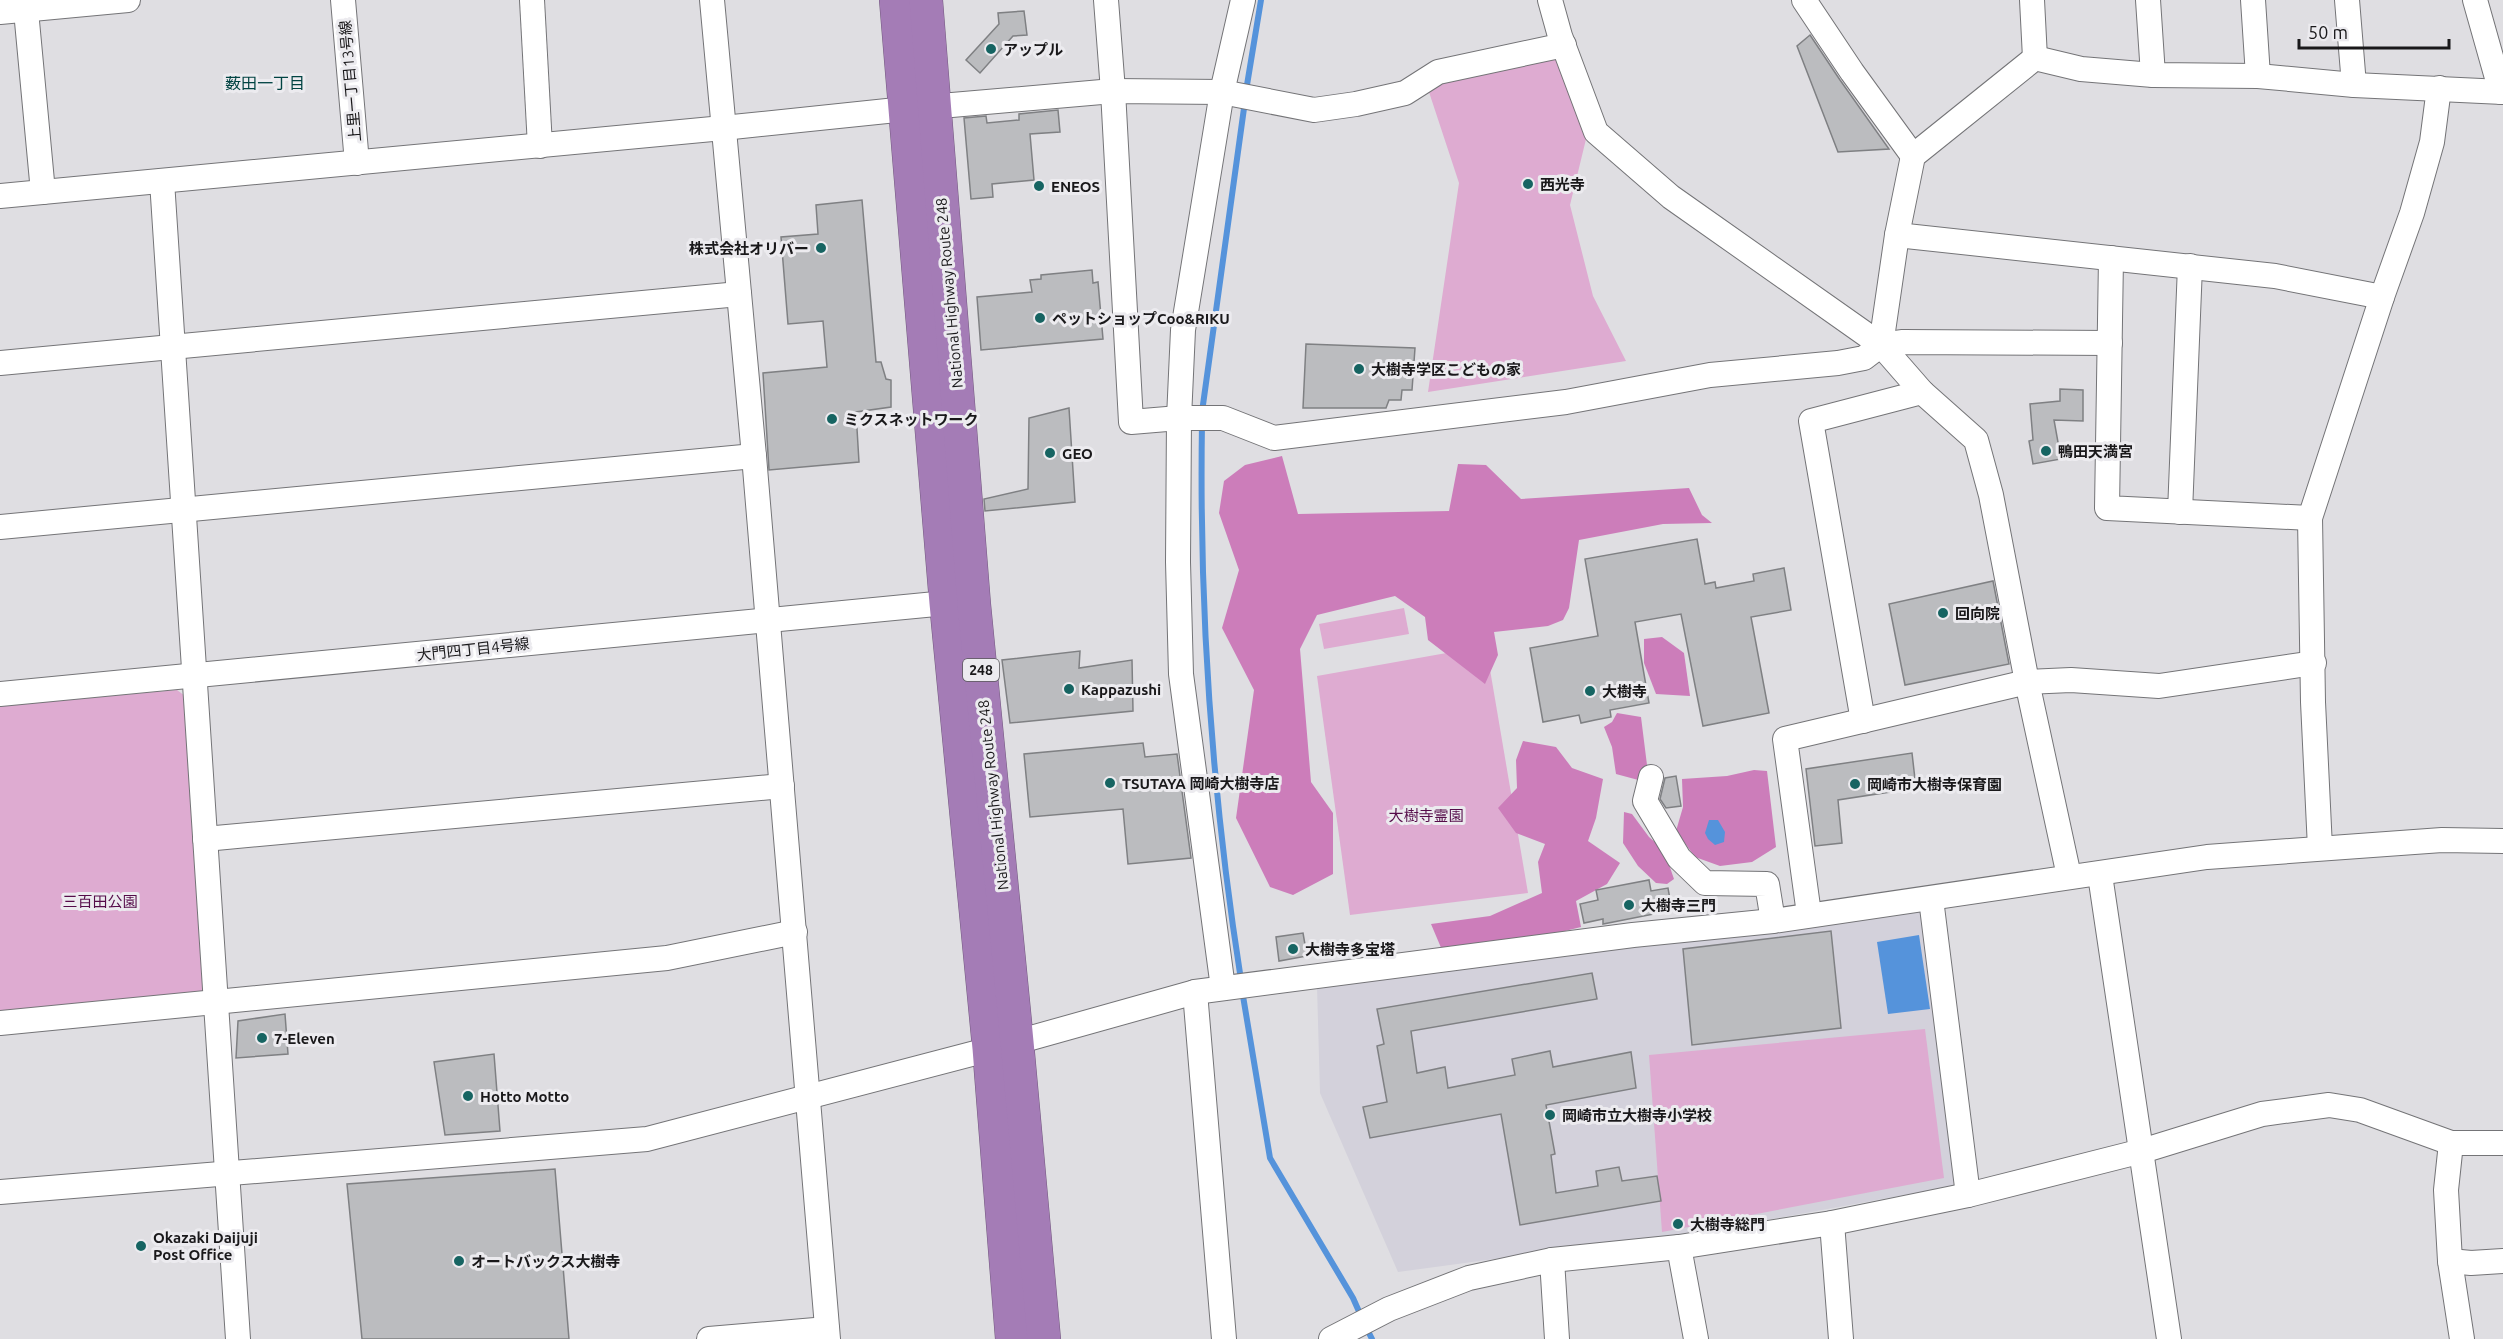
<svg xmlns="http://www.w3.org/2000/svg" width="2503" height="1339" font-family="Ubuntu,'Noto Sans JP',sans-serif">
  <rect width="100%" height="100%" fill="#dfdee2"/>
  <!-- built -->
  <polygon fill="#d3d1db" points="1924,908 1954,1186 1717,1229 1398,1272 1320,1093 1317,986"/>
  <!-- green -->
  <g fill="#deabd1">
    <polygon points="1557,53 1587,135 1570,205 1593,296 1626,361 1428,392 1459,183 1429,92 1450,79"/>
    <polygon points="1404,608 1409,634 1324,649 1319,624"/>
    <polygon points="1486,646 1528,893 1350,915 1317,676"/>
    <polygon points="177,690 185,696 205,986 200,994 0,1013 0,706"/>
    <polygon points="1925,1029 1944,1178 1662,1232 1649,1055"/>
  </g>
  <!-- forest -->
  <g fill="#cc7dba">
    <polygon points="1282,456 1298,514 1449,511 1458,464 1486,465 1521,499 1689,488 1702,515 1712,523 1663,524 1579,540 1569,608 1563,620 1548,626 1494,632 1498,655 1485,684 1428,640 1425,617 1395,596 1317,615 1300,649 1311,782 1333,813 1333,874 1293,895 1270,887 1236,818 1254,690 1222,628 1239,570 1219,513 1224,481 1245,465"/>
    <polygon points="1662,637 1684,653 1690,696 1656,694 1644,663 1644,639"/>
    <polygon points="1617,713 1641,717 1647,765 1642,781 1616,774 1612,747 1604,727 1612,722"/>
    <polygon points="1523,741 1556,747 1572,768 1603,779 1596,818 1588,841 1620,863 1607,884 1576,901 1581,927 1525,941 1442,950 1431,924 1490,916 1542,893 1538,862 1545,844 1516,833 1498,808 1517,788 1516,760"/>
    <polygon points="1754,770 1767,771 1776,847 1752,862 1720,866 1695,857 1676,831 1683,807 1682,779 1727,776"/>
    <polygon points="1624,812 1632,814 1649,837 1664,850 1674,879 1667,884 1656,883 1638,866 1623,843"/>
  </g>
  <!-- water -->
  <g fill="#5593db">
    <polygon points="1709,820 1718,820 1725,832 1724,842 1715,845 1708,839 1705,833"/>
    <polygon points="1919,935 1930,1009 1888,1014 1877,942"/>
  </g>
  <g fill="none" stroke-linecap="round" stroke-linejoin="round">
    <!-- stream -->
    <g stroke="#5593db" stroke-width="6">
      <polyline points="1246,91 1261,0"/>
      <polyline points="1202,412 1245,101"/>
      <path d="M1202,422C1199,608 1212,796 1241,980"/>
      <polyline points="1242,990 1270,1158 1353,1298 1361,1316"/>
      <polyline points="1365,1325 1372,1339"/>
    </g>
  </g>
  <!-- building -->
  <g fill="#bbbcbf" stroke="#7f8083" stroke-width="1.5">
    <polygon points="1024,11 1027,35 1013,36 980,73 966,60 999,24 998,13"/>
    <polygon points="1810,35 1840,80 1889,149 1838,152 1797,46"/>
    <polygon points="1058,110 1060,132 1030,134 1034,180 992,184 993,197 971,199 964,118 986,116 987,123 1019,120 1019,114"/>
    <polygon points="862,200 876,362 881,362 886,379 891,380 891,407 856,412 859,462 769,470 763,373 827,367 823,321 788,324 781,237 818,234 816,205"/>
    <polygon points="1092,270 1093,283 1098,282 1103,339 981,350 977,297 1032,292 1030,280 1041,279 1041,275"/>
    <polygon points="1306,344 1415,348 1412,390 1402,390 1401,400 1389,400 1386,408 1303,408"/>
    <polygon points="2060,389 2083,390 2083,421 2054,420 2061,459 2033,464 2029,441 2033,440 2030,404 2060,401"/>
    <polygon points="1069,408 1075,502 985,511 984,499 1028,489 1029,418"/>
    <polygon points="1697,539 1705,584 1715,582 1716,588 1754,581 1753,574 1784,568 1791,610 1751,617 1769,713 1703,726 1681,614 1635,622 1649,703 1610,710 1611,717 1595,720 1581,723 1579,715 1543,722 1530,648 1598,636 1585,559"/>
    <polygon points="1993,581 2009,664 1905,685 1889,604"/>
    <polygon points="1080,651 1079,668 1132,660 1133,711 1010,723 1002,660"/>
    <polygon points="1143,743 1145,757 1177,754 1191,858 1128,864 1123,809 1030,817 1024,754"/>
    <polygon points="1912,753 1916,788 1838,800 1842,843 1815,846 1806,769"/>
    <polygon points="1676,776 1681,806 1666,808 1660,799 1665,778"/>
    <polygon points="1649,880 1651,891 1668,888 1671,905 1653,909 1654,914 1603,924 1603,919 1584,923 1580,904 1598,900 1596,890"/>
    <polygon points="1831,931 1841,1028 1692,1045 1683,949"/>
    <polygon points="1303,933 1307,956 1279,961 1276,937"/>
    <polygon points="1592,973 1597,999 1411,1031 1417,1073 1445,1067 1448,1088 1515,1075 1512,1059 1550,1051 1553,1067 1631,1052 1636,1088 1546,1105 1555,1154 1551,1155 1556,1193 1598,1186 1596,1171 1619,1167 1622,1181 1657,1176 1661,1201 1520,1225 1501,1114 1370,1138 1363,1107 1387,1102 1377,1046 1384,1044 1377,1009"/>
    <polygon points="285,1014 288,1054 236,1058 238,1021"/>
    <polygon points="494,1054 500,1131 445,1135 434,1062"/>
    <polygon points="555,1169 569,1339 362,1339 347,1184"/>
  </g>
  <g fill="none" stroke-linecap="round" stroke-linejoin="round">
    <defs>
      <g id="minor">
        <polyline points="25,0 43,192"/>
        <polyline points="343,0 357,163"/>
        <polyline points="532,0 540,146"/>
        <polyline points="712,0 754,456 828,1339"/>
        <polyline points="1106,0 1113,91 1131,422 1179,418 1223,418 1274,438 1566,402 1710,375 1838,363 1864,358 1881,345 1903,342 2110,343"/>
        <polyline points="1550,0 1560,36 1596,132 1671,197 1881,345 1922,392 1976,440 1991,495 2027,682 2069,876"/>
        <polyline points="1804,0 1852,72 1913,156"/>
        <polyline points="2032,0 2035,58"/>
        <polyline points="2148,0 2153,75"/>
        <polyline points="2253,0 2258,76"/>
        <polyline points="2347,0 2354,85"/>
        <polyline points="2475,0 2501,92"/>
        <polyline points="0,12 128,0"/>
        <polyline points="2035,58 2081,69 2153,75 2258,76 2354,85 2503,92"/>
        <polyline points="162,181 238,1339"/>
        <polyline points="0,196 723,128 906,109 1113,91 1222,92 1314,110 1356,104 1405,93 1438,72 1564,45"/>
        <polyline points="1897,235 2275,276 2382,297"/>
        <polyline points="2111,258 2107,508 2310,518"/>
        <polyline points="1881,345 1897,235 1913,156 2035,58"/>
        <polyline points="0,363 739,294"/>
        <polyline points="2180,512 2190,266"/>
        <polyline points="0,527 754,456"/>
        <polyline points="0,694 946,603"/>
        <polyline points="1863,721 1811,421 1922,392"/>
        <polyline points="1651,777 1645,801 1679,858 1705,883 1767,884 1773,921"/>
        <polyline points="205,839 782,786"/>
        <polyline points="2320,848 2313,702 2310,518 2382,297 2412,213 2432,142 2439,88"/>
        <polyline points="2100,875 2169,1339"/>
        <polyline points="1931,899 1968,1195"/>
        <polyline points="1809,914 1785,739 2027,682 2071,680 2159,686 2314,663"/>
        <polyline points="1223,988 1181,674 1178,562 1179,418 1183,330 1222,92 1243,0"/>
        <polyline points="1195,992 1224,1339"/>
        <polyline points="0,1023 667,958 795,932"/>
        <polyline points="2451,1143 2446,1190 2450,1261 2462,1339"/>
        <polyline points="0,1192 647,1139 1017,1042 1195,992 1633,935 1773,921 2207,857 2442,840 2503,841"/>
        <polyline points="1832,1223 1841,1339"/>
        <polyline points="1679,1247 1696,1339"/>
        <polyline points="1552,1260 1557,1339"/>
        <polyline points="2450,1261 2471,1263 2503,1261"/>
        <polyline points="709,1339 827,1329"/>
        <polyline points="1331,1339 1389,1309 1469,1278 1552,1260 1679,1247 1832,1223 1968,1195 2142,1151 2262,1114 2329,1105 2360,1110 2451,1143 2503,1143"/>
      </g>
      <g id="highway">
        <polyline points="896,0 946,603 989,1048 1012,1339"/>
        <polyline points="926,0 974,604 1017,1042 1044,1339"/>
      </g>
    </defs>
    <!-- minor casing -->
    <use href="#minor" stroke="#747477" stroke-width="26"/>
    <!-- highway casing -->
    <use href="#highway" stroke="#73597f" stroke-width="34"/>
    <!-- minor -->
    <use href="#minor" stroke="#fff" stroke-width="24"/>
    <!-- highway -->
    <use href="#highway" stroke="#a47cb6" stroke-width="33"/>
  </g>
  <!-- markers -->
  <g fill="#166462" stroke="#ecebef" stroke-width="2">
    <circle cx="991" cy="49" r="6"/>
    <circle cx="1528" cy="184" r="6"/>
    <circle cx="1039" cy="186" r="6"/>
    <circle cx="821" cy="248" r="6"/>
    <circle cx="1040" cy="318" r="6"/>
    <circle cx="1359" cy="369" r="6"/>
    <circle cx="832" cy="419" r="6"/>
    <circle cx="2046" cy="451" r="6"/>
    <circle cx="1050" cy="453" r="6"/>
    <circle cx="1943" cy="613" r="6"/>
    <circle cx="1069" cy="689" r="6"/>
    <circle cx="1590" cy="691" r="6"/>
    <circle cx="1110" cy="783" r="6"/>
    <circle cx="1855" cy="784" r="6"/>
    <circle cx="1629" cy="905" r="6"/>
    <circle cx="1293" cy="949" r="6"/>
    <circle cx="262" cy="1038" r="6"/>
    <circle cx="468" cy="1096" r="6"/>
    <circle cx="1550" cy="1115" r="6"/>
    <circle cx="1678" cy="1224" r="6"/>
    <circle cx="141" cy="1246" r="6"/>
    <circle cx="459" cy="1261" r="6"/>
  </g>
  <g text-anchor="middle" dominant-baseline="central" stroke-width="6" stroke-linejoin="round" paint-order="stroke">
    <!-- shield labels -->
    <rect fill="#ecebef" stroke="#58575a" stroke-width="1.5" x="963" y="659" width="36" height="22" rx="4.5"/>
    <g font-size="14" font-weight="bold" fill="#19181a">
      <text x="981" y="670">248</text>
    </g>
    <!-- poi labels -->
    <g font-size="15" font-weight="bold" fill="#19181a" stroke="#ecebef" text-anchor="start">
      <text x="1003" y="49">アップル</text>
      <text x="1540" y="184">西光寺</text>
      <text x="1051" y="186">ENEOS</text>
      <text x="809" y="248" text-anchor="end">株式会社オリバー</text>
      <text x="1052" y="318">ペットショップCoo&amp;RIKU</text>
      <text x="1371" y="369">大樹寺学区こどもの家</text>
      <text x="844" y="419">ミクスネットワーク</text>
      <text x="2058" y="451">鴨田天満宮</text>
      <text x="1062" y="453">GEO</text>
      <text x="1955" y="613">回向院</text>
      <text x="1081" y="689">Kappazushi</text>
      <text x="1602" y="691">大樹寺</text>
      <text x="1122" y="783">TSUTAYA 岡崎大樹寺店</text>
      <text x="1867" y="784">岡崎市大樹寺保育園</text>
      <text x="1641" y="905">大樹寺三門</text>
      <text x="1305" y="949">大樹寺多宝塔</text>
      <text x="274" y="1038">7-Eleven</text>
      <text x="480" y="1096">Hotto Motto</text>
      <text x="1562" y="1115">岡崎市立大樹寺小学校</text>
      <text x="1690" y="1224">大樹寺総門</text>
      <text x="153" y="1237">Okazaki Daijuji<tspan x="153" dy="17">Post Office</tspan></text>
      <text x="471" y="1261">オートバックス大樹寺</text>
    </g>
    <!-- street labels -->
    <g font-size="15" fill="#19181a" stroke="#ecebef">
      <text transform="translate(350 81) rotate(-95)">上里一丁目13号線</text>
      <text transform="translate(949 293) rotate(-95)">National Highway Route 248</text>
      <text transform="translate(473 649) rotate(-6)">大門四丁目4号線</text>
      <text transform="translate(993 795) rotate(-96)">National Highway Route 248</text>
    </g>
    <!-- park labels -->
    <g font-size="15" fill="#550c4a" stroke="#ecebef">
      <text x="1426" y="815">大樹寺霊園</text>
      <text x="100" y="901">三百田公園</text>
    </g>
    <!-- neighbourhood labels -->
    <g font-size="16" fill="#004342" stroke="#ecebef">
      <text x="265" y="83">薮田一丁目</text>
    </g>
  </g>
  <!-- scale -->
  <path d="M2299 39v9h150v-9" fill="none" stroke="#19181a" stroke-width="3"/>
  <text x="2308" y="39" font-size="18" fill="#19181a" stroke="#ecebef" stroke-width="4.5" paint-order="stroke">50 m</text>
</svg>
